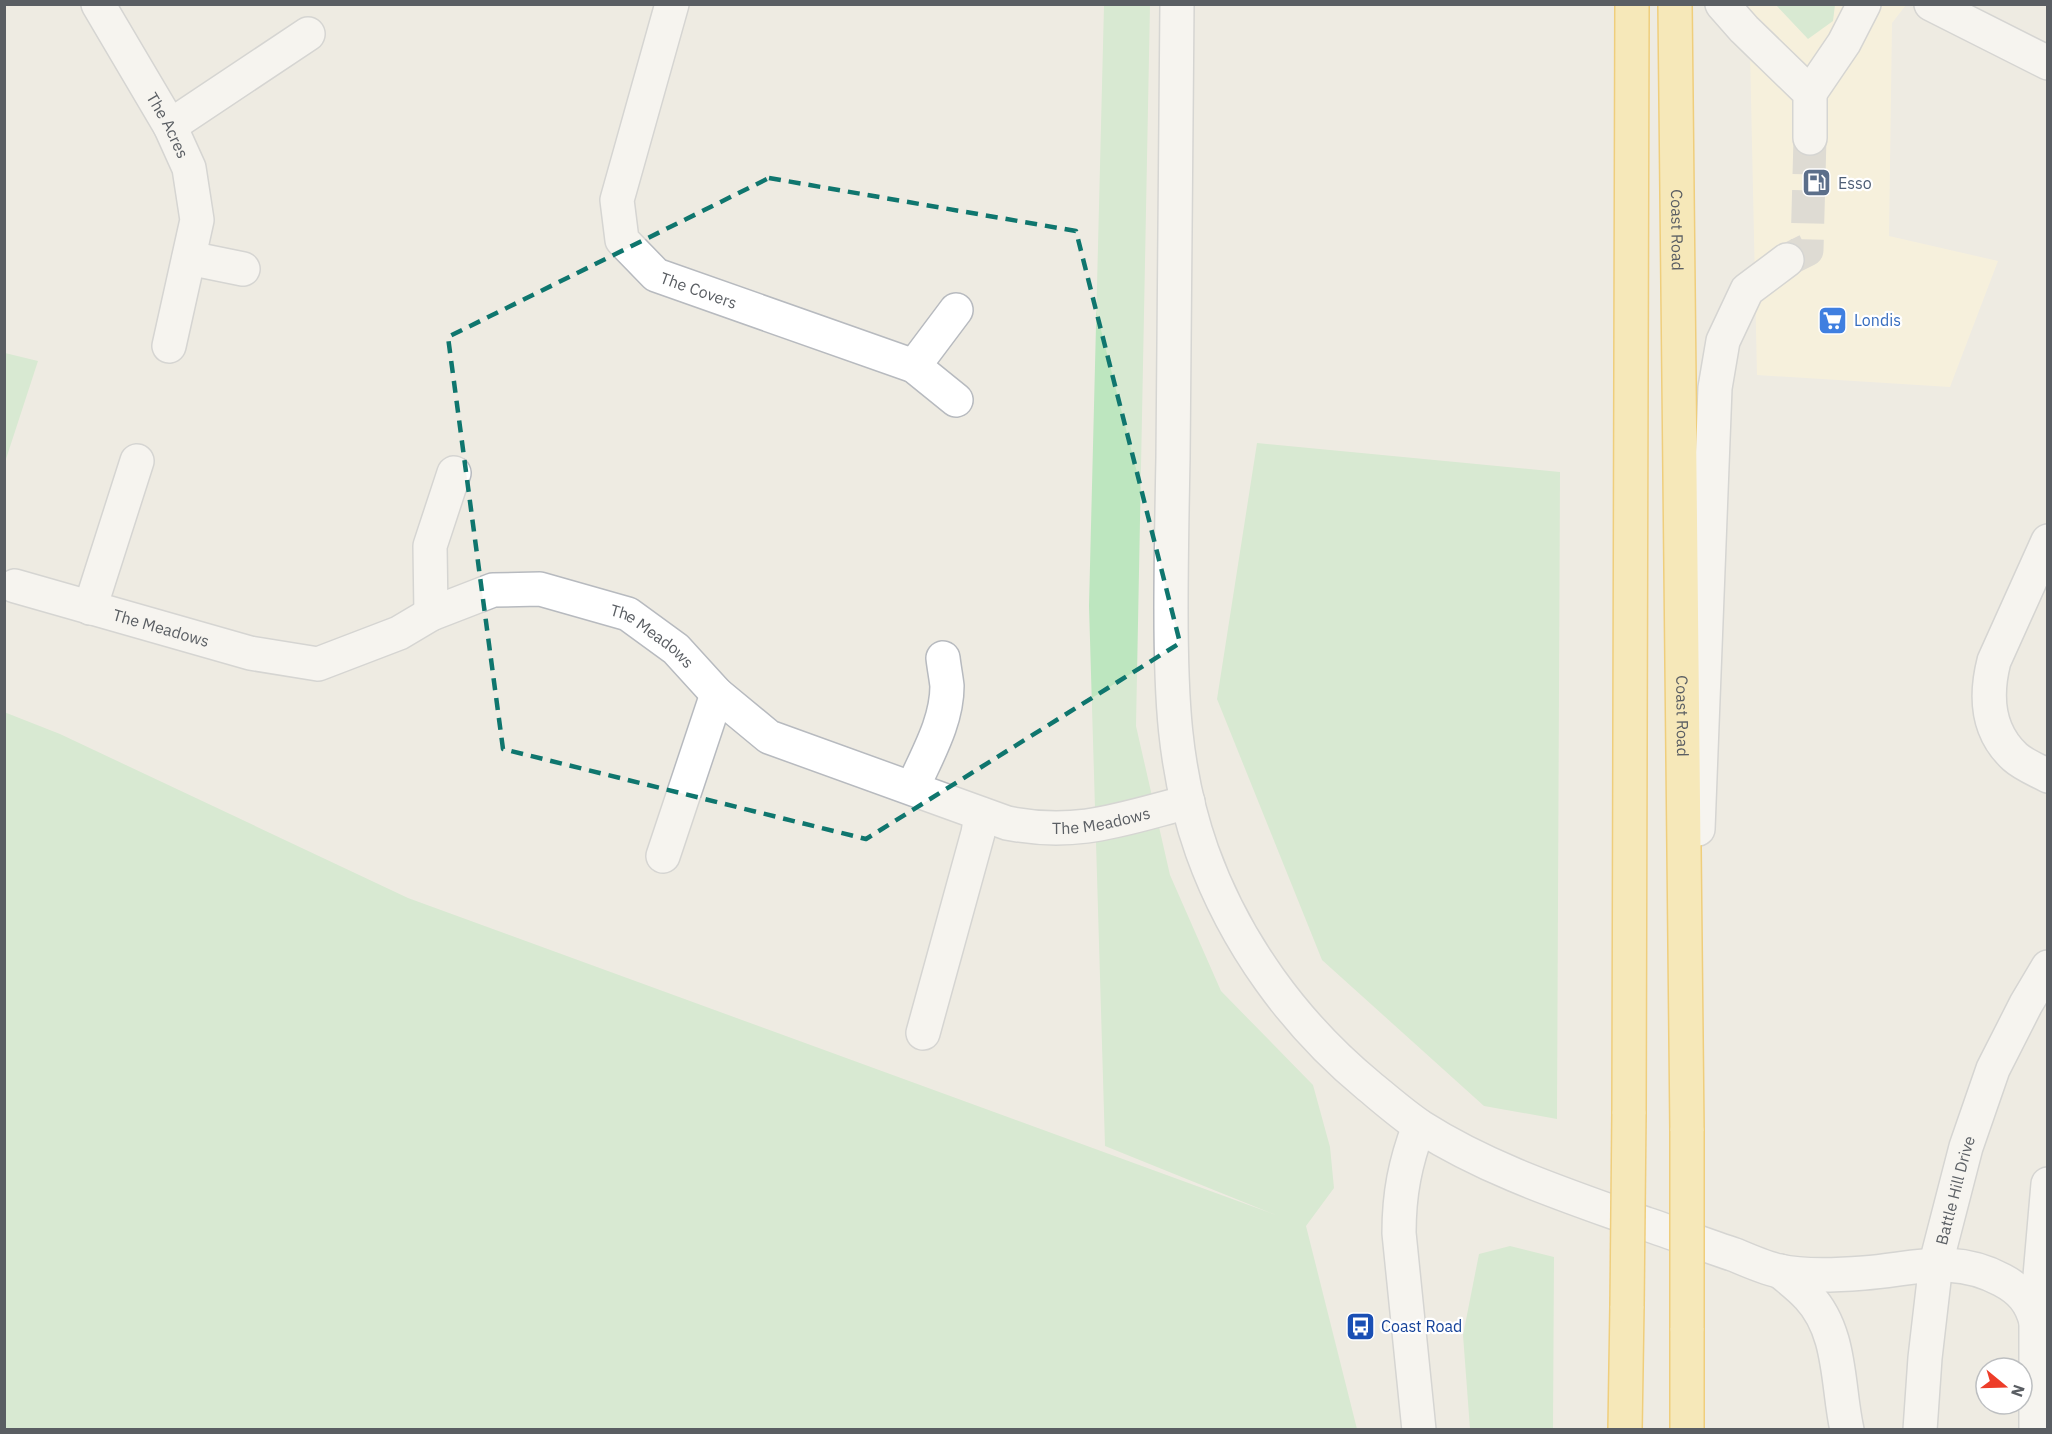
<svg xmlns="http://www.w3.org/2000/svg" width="2052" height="1434" font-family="'IBM Plex Sans',sans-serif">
  <rect width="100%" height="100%" fill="#eeebe2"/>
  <!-- commercial -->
  <polygon fill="#fff6d6" points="1749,5 1906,5 1892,23 1889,236 1998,261 1950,387 1757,375"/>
  <!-- green -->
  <g fill="#bde6bf">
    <polygon points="1104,5 1150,5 1136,726 1170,875 1221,991 1313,1085 1330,1147 1334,1188 1306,1226 1357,1429 5,1429 4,712 60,734 408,898 1276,1215 1105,1146 1089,606"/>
    <polygon points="1776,5 1835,5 1833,21 1808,39"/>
    <polygon points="5,353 38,361 5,462 4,353"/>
    <polygon points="1257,443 1560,472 1557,1119 1484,1106 1322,960 1217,699"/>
    <polygon points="1510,1246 1554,1257 1553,1429 1470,1429 1463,1335 1479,1254"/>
  </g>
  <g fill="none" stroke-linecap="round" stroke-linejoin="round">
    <!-- minor-tunnel -->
    <polyline stroke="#c9c8c2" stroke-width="33" stroke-dasharray="33 16" stroke-linecap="butt" points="1787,260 1807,250 1810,138"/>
    <defs>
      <g id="minor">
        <path id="s1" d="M98,4L170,126L189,168L197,220L169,346"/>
        <path id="s2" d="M672,4L617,200L622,240L656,275L914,366L956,400"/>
        <path d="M1177,4C1177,156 1175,307 1173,458C1172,508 1171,558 1171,609C1171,693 1173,769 1202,851C1235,943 1294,1024 1369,1086C1386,1100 1403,1115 1421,1127C1490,1171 1569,1196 1646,1224C1676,1234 1705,1245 1735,1255C1749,1261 1765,1268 1779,1271C1805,1277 1838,1275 1864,1273C1915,1269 1954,1254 2002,1280C2021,1290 2031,1302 2036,1322"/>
        <polyline points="1722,4 1744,29 1810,93 1810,138"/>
        <polyline points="1931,4 2048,63"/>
        <polyline points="1810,93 1844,43 1864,4"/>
        <polyline points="170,126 308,34"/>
        <polyline points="189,258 243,269"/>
        <polyline points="914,366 956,310"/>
        <path d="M2048,541L1994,661C1985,696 1987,731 2015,757C2024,765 2037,770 2048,776"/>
        <path id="s3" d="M15,586L250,653L318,664L399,633L431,614L493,590L540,589L628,614L676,649L717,694L769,737L1007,823C1077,837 1122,819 1188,802"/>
        <polyline points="90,608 137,461"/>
        <polyline points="431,614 430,546 454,473"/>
        <path d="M913,787C927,755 947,722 947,686C946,677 944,667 943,658"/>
        <polyline points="1698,829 1715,388 1723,341 1747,290 1787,260"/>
        <polyline points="663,856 717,694"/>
        <polyline points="923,1033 978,833 981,814"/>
        <path d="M1419,1126C1405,1163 1399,1194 1399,1233L1419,1430"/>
        <path d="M1780,1271C1789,1279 1800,1287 1808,1296C1842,1332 1837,1385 1847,1430"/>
        <path id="s4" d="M1920,1430L1925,1358L1936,1263L1966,1147L1993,1069L2026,1004L2048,967"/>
        <polyline points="2036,1430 2036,1322 2048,1184"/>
      </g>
      <g id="highway">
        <path id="s5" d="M1675,4L1687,1131"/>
        <polyline points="1629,1114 1632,4"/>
        <polyline points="1625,1430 1627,1306"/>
        <polyline points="1687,1430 1687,1328"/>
      </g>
    </defs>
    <!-- minor casing -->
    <use href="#minor" stroke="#b7babf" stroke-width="36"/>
    <!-- highway casing -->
    <use href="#highway" stroke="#f0ab00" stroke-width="36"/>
    <!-- minor -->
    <use href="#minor" stroke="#fff" stroke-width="33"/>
    <!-- highway -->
    <use href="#highway" stroke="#ffe488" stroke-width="33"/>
    <defs>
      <g id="highway-bridge">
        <polyline points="1627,1306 1629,1114"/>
        <polyline points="1687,1328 1687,1131"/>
      </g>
    </defs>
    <!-- highway-bridge casing -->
    <use href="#highway-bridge" stroke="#f0ab00" stroke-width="36" stroke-linecap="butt"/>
    <!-- highway-bridge -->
    <use href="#highway-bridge" stroke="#ffe488" stroke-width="33"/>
  </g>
  <!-- marked area -->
  <path d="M0 0H2052V1434H0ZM769,178L1076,231L1180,643L866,839L503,749L448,337Z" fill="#eeebe2" fill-opacity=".55" fill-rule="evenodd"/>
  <path fill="none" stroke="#0f766e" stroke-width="4.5" stroke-dasharray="12 8" stroke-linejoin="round" d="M769,178L1076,231L1180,643L866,839L503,749L448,337Z"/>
  <!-- icons -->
  <defs>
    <symbol id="fuel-square" viewBox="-11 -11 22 22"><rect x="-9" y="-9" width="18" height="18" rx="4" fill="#5c6f8a" stroke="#fff"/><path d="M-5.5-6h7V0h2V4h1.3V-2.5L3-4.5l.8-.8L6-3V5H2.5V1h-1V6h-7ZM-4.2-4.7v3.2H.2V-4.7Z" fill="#fff"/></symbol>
    <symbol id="supermarket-square" viewBox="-11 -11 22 22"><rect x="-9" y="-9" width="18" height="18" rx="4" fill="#3f7fe0" stroke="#fff"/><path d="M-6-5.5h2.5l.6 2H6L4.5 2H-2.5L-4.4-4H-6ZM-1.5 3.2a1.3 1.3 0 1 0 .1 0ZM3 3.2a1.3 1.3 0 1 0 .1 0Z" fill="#fff"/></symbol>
    <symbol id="bus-square" viewBox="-11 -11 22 22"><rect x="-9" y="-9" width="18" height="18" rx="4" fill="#1a4fb4" stroke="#fff"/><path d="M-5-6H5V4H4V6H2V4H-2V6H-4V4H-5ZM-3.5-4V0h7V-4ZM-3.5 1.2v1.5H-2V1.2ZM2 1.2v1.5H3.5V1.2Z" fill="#fff"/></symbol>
  </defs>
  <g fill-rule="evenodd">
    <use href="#fuel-square" x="1800" y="166" width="33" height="33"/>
    <use href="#supermarket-square" x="1816" y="304" width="33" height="33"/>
    <use href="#bus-square" x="1344" y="1310" width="33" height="33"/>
  </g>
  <g text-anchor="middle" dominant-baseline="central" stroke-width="4.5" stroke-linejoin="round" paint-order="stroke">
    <!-- street labels -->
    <g font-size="16" fill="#5a5e63" stroke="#fff">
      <text stroke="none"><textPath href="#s1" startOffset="140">The Acres</textPath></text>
      <text stroke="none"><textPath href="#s5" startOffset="226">Coast Road</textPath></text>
      <text stroke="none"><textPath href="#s2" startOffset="338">The Covers</textPath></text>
      <text stroke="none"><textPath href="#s3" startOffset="152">The Meadows</textPath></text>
      <text stroke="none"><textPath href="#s3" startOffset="674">The Meadows</textPath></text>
      <text stroke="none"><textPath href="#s5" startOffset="712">Coast Road</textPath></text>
      <text stroke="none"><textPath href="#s3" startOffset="1178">The Meadows</textPath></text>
      <text stroke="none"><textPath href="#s4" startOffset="243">Battle Hill Drive</textPath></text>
    </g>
    <!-- service labels -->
    <g font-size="16" fill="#4e5e75" stroke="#fff" text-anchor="start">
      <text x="1838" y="183">Esso</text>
    </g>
    <!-- shop labels -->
    <g font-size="16" fill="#366cbe" stroke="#fff" text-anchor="start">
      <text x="1854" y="320">Londis</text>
    </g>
    <!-- transit labels -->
    <g font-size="16" fill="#164399" stroke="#fff" text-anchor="start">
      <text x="1381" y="1326">Coast Road</text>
    </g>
  </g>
  <!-- border -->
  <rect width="2052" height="1434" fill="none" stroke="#5a5e63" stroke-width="12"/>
  <!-- north arrow -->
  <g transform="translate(2004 1386) rotate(109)"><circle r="28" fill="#ffffff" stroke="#bdbfc1" stroke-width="1.5"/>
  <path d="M0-4.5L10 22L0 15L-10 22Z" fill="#ed3d29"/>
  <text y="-9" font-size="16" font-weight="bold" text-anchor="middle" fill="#5a5e63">N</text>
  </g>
</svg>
